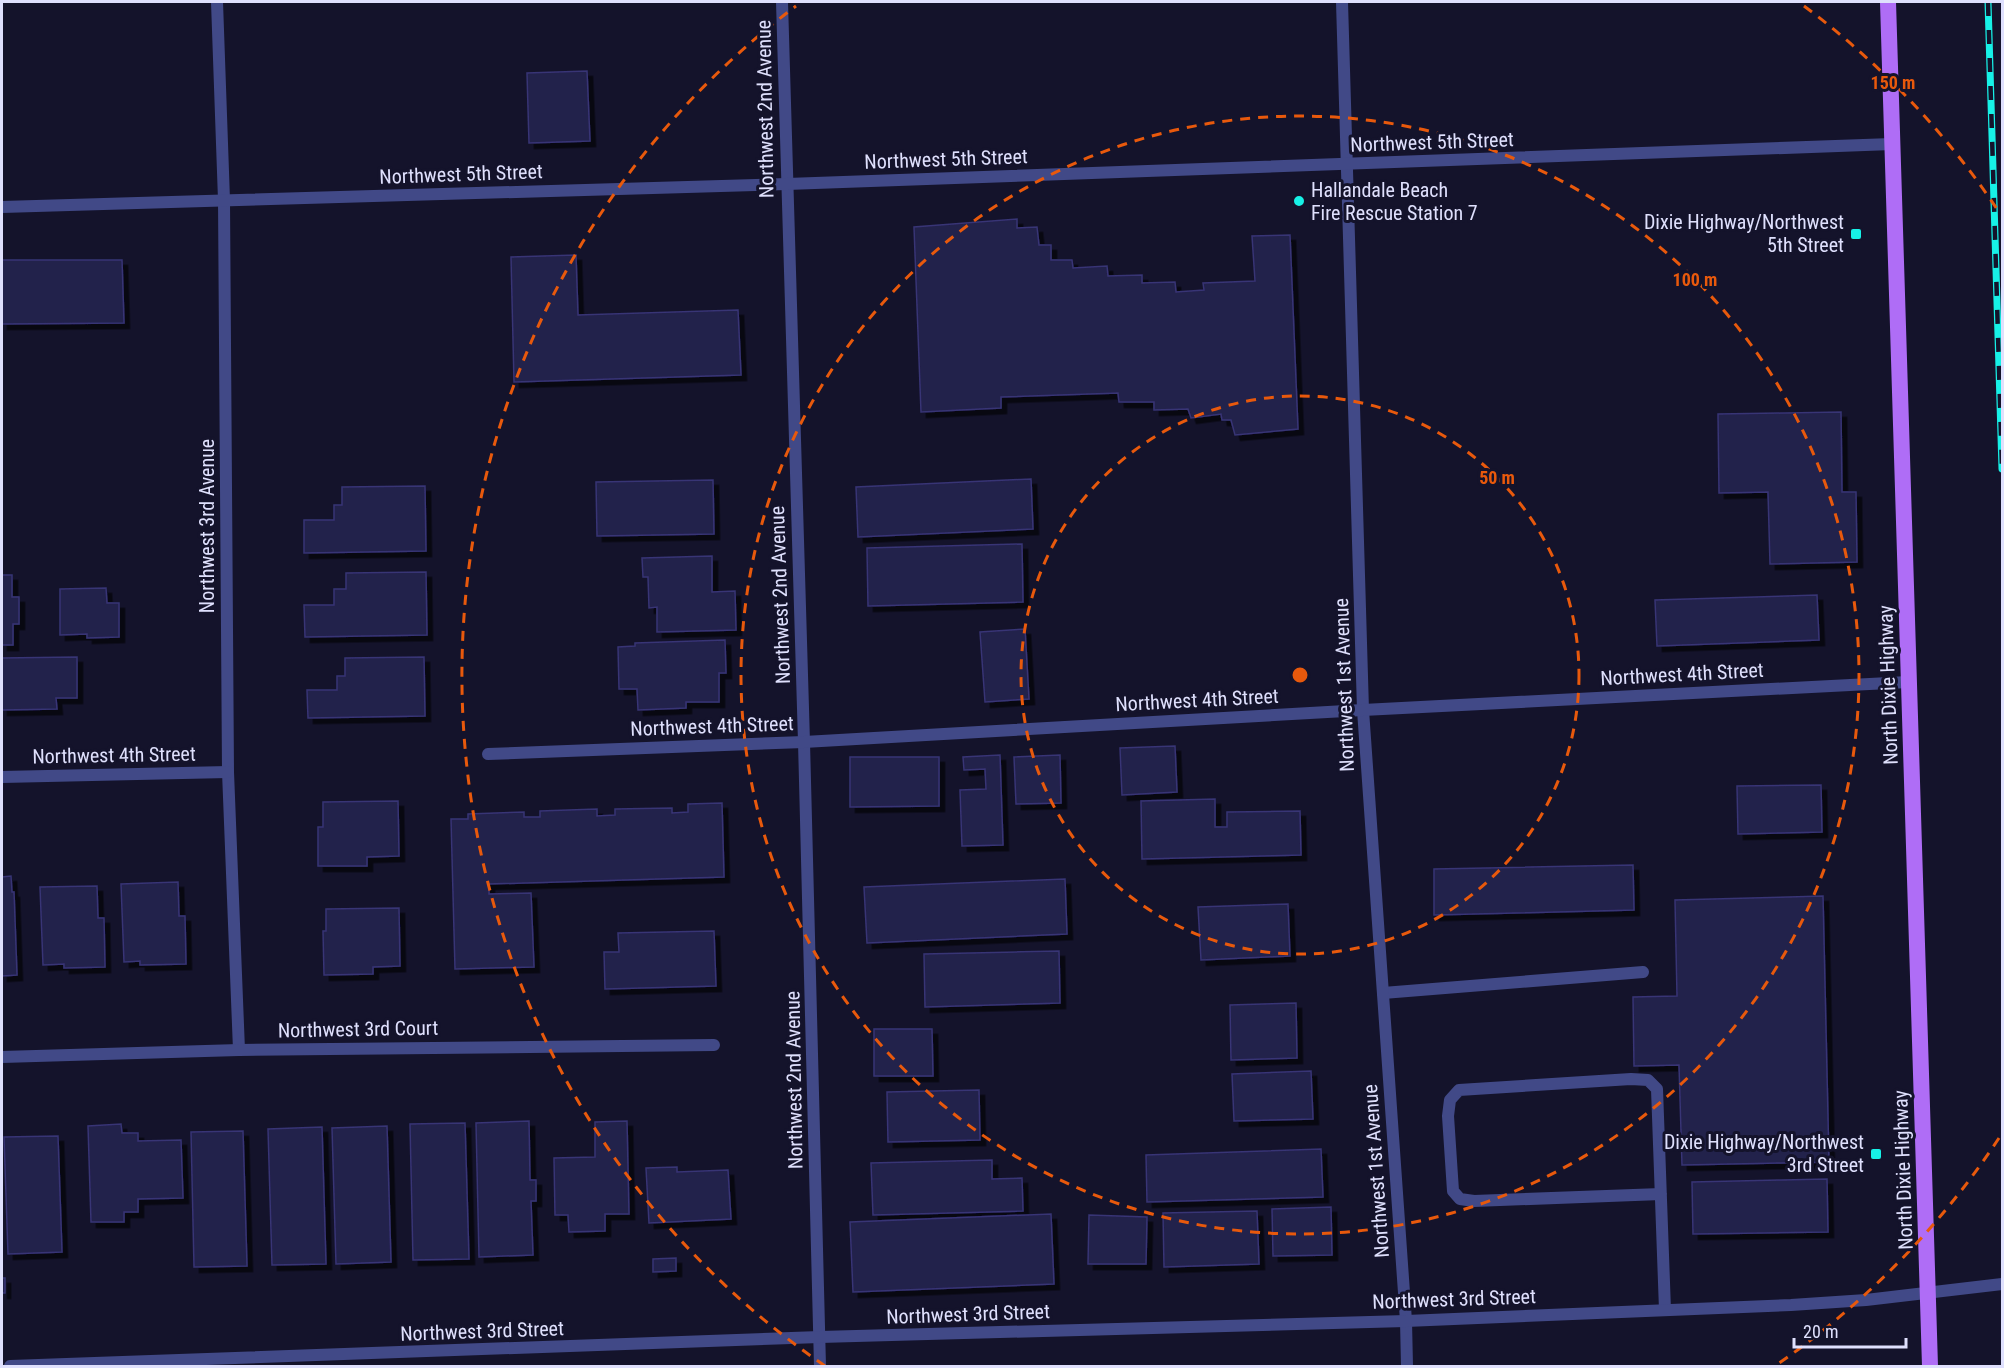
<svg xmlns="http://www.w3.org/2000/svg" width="2004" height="1368" font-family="'Roboto Condensed',sans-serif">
  <defs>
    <filter id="shadow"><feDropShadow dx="5.5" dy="5.5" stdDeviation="0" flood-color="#0009"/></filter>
  </defs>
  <rect width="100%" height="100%" fill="#14132b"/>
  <!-- building -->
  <g fill="#23204b" stroke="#373475" stroke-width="1.5" filter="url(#shadow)">
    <polygon points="587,71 590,141 529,143 527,73"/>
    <polygon points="1017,219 1017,228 1037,227 1039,245 1051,245 1051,260 1072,260 1073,268 1107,266 1108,276 1142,275 1142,283 1175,282 1176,292 1204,290 1203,283 1255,281 1252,236 1290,235 1298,429 1235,435 1231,420 1222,420 1221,414 1191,418 1188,409 1154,410 1154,402 1119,402 1118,393 1001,397 1001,408 921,412 914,227"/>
    <polygon points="576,255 578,315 738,310 741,375 514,382 511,257"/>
    <polygon points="2,260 122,260 124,323 2,324"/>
    <polygon points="1841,412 1842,492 1856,492 1857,562 1770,564 1768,492 1719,493 1718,414"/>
    <polygon points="1031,479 1033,529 858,537 856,487"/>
    <polygon points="713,480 714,534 597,536 596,482"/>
    <polygon points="425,486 426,551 304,553 304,520 334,520 334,505 342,505 342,487"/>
    <polygon points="1022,544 1023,602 868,606 867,548"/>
    <polygon points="712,556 712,592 735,591 736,630 657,632 657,607 649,608 648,577 643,577 642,558"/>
    <polygon points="426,572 427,635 305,637 304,605 334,605 334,589 346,589 346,573"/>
    <polygon points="2,575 12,575 12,597 19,597 19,624 13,624 13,645 2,645"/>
    <polygon points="106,588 107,603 119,603 119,637 87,638 87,634 60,635 60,589"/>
    <polygon points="1817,595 1819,640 1657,646 1655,600"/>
    <polygon points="1025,629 1029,699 985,702 980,632"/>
    <polygon points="725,640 726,673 719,673 719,702 686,702 686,708 638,710 637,689 619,689 618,647 635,646 635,643"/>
    <polygon points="77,657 77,698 56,698 57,709 2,710 2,658"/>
    <polygon points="424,657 425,716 308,718 307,690 337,690 337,676 345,676 345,658"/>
    <polygon points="1175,746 1177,792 1122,795 1120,748"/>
    <polygon points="1000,755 1003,845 962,846 960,790 986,789 985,769 964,770 963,757"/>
    <polygon points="1060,755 1061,803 1016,804 1014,757"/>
    <polygon points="850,757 939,757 939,806 850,807"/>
    <polygon points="1821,785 1822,832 1738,834 1737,786"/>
    <polygon points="1215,799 1215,827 1227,827 1227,812 1300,811 1301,855 1142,859 1141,801"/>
    <polygon points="398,801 399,856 367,857 367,866 318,866 318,827 323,827 323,802"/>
    <polygon points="722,803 724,877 489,884 489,894 531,893 534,967 455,969 451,819 468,819 468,814 524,812 524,817 540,817 540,811 597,809 597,816 615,815 615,809 672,808 672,813 688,812 688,804"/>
    <polygon points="1633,865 1634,910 1434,915 1434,869"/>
    <polygon points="11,876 12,892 14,892 17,975 2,976 2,877"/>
    <polygon points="1065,879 1067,934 867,943 864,887"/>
    <polygon points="178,882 179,916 185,916 186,964 140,965 140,961 124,962 121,884"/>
    <polygon points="97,886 98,918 104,918 105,967 64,968 64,964 43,965 40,887"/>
    <polygon points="1823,896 1829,1162 1682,1165 1679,1065 1634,1066 1633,997 1677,996 1675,900"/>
    <polygon points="1288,904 1290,956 1201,960 1198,907"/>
    <polygon points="399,908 400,966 373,967 373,974 324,975 323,931 326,931 326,909"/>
    <polygon points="714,931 716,986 605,989 604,952 619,952 618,933"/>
    <polygon points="1059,951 1060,1003 925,1007 924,954"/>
    <polygon points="1296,1003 1297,1058 1231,1060 1230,1005"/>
    <polygon points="874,1029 932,1029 933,1076 874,1076"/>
    <polygon points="1311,1071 1313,1119 1234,1121 1232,1074"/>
    <polygon points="979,1090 980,1140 888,1142 887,1092"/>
    <polygon points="529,1121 530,1180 536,1180 536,1201 531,1201 533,1255 479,1257 476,1123"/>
    <polygon points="627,1121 629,1214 605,1214 605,1231 569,1232 568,1215 555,1215 554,1158 595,1157 595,1122"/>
    <polygon points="465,1123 469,1259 413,1260 410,1124"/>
    <polygon points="121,1124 122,1133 138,1133 138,1141 181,1140 183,1198 138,1199 138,1212 124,1212 124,1222 91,1222 88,1126"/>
    <polygon points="387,1126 391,1262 336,1264 332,1128"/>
    <polygon points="322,1127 326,1264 272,1265 268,1129"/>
    <polygon points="243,1131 247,1266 194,1267 191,1132"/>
    <polygon points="58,1136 62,1252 8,1254 4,1137"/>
    <polygon points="1321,1149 1323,1197 1147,1202 1146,1155"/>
    <polygon points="992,1160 992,1179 1022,1178 1023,1211 873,1215 871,1163"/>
    <polygon points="677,1167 677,1172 728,1170 731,1219 649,1223 646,1168"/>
    <polygon points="1827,1179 1828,1232 1693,1234 1692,1182"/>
    <polygon points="1331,1207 1332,1255 1273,1256 1272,1209"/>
    <polygon points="1257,1211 1259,1264 1164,1267 1163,1213"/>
    <polygon points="1051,1214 1054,1284 853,1292 850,1222"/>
    <polygon points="1089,1215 1147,1217 1146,1264 1088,1264"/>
    <polygon points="676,1258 676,1271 653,1272 653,1259"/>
    <rect x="2" y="1278" width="3" height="15"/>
  </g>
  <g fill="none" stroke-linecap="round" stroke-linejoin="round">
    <!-- service -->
    <g stroke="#414987" stroke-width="12">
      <polyline points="1383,993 1643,972"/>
      <polyline points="1661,1194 1474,1201 1460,1199 1453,1191 1448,1116 1450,1100 1459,1090 1631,1079 1648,1080 1657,1089 1665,1310"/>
    </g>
    <!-- minor -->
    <g stroke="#414987" stroke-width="12">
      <polyline points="217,2 224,200 228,772 239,1050"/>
      <polyline points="782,2 804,742 820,1366"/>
      <polyline points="1342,2 1363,710 1406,1321 1407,1366"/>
      <polyline points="488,754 804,742 1363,710 1908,682"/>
      <polyline points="2,777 228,772"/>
      <polyline points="2,1057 239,1050 714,1045"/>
      <polyline points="10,1366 820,1337 1406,1321 1791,1305 1866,1300 2002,1284"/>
    </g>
    <!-- tertiary -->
    <polyline stroke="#414987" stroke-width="12" points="2,207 787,184 1892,144"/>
    <!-- primary -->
    <polyline stroke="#af6df6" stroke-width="16" points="1888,2 1930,1366"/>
    <defs>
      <polyline id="rail" points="1988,2 2002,469"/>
    </defs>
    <!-- rail casing -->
    <use href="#rail" stroke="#17f1e7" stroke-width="7"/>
    <!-- rail -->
    <use href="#rail" stroke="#14132b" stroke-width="4.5" stroke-dasharray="14" stroke-linecap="butt"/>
  </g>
  <!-- distance rings -->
  <g fill="none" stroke="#e8590c" stroke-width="3" stroke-dasharray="10 8">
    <circle cx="1300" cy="675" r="279"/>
    <circle cx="1300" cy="675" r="559"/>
    <path d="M1999 1138A838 838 0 0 1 1775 1366M825 1366A838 838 0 0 1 796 6M1804 6A838 838 0 0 1 1999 212"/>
  </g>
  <!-- markers -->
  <g fill="#17f1e7" stroke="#14132b" stroke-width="2">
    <circle cx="1299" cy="201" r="6"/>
    <rect x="1850" y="228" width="12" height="12" rx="3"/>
    <rect x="1870" y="1148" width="12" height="12" rx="3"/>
  </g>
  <g text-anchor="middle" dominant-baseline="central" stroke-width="6" stroke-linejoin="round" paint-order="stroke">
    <!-- street labels -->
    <g font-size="20" fill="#dfe0fd" stroke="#14132b">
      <text transform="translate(765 109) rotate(-91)">Northwest 2nd Avenue</text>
      <text transform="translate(1432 142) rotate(-2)">Northwest 5th Street</text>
      <text transform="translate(946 159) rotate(-2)">Northwest 5th Street</text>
      <text transform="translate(461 174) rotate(-2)">Northwest 5th Street</text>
      <text transform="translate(207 526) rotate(-90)">Northwest 3rd Avenue</text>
      <text transform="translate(780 595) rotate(-92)">Northwest 2nd Avenue</text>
      <text transform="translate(1682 674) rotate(-3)">Northwest 4th Street</text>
      <text transform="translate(1344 685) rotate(-92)">Northwest 1st Avenue</text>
      <text transform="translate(1888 685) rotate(-92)">North Dixie Highway</text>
      <text transform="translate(1197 700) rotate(-3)">Northwest 4th Street</text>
      <text transform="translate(712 726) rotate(-2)">Northwest 4th Street</text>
      <text transform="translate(114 755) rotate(-1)">Northwest 4th Street</text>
      <text transform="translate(358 1029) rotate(-1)">Northwest 3rd Court</text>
      <text transform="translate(794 1080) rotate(-91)">Northwest 2nd Avenue</text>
      <text transform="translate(1903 1170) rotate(-92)">North Dixie Highway</text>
      <text transform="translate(1376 1171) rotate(-94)">Northwest 1st Avenue</text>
      <text transform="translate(1454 1299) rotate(-2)">Northwest 3rd Street</text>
      <text transform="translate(968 1314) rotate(-2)">Northwest 3rd Street</text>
      <text transform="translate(482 1331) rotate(-2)">Northwest 3rd Street</text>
    </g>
    <!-- poi labels -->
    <g font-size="20" fill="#dfe0fd" stroke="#14132b" text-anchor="end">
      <text x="1311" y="190" text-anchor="start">Hallandale Beach<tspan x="1311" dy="23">Fire Rescue Station 7</tspan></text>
      <text x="1844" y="222">Dixie Highway/Northwest<tspan x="1844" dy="23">5th Street</tspan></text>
      <text x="1864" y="1142">Dixie Highway/Northwest<tspan x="1864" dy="23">3rd Street</tspan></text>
    </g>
  </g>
  <circle cx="1300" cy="675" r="9" fill="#e8590c" stroke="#14132b" stroke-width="3"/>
  <g font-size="18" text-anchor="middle" font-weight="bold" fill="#e8590c" stroke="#14132b" stroke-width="6" stroke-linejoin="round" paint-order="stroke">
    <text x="1893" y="89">150 m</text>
    <text x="1695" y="286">100 m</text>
    <text x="1497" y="484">50 m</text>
  </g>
  <!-- border -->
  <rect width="2004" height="1368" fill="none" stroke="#dfe0fd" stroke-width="6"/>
  <!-- scale -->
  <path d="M1794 1338v9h112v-9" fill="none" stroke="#dfe0fd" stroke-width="3"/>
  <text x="1803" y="1338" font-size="18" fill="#dfe0fd" stroke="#14132b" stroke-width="4.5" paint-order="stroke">20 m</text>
</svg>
